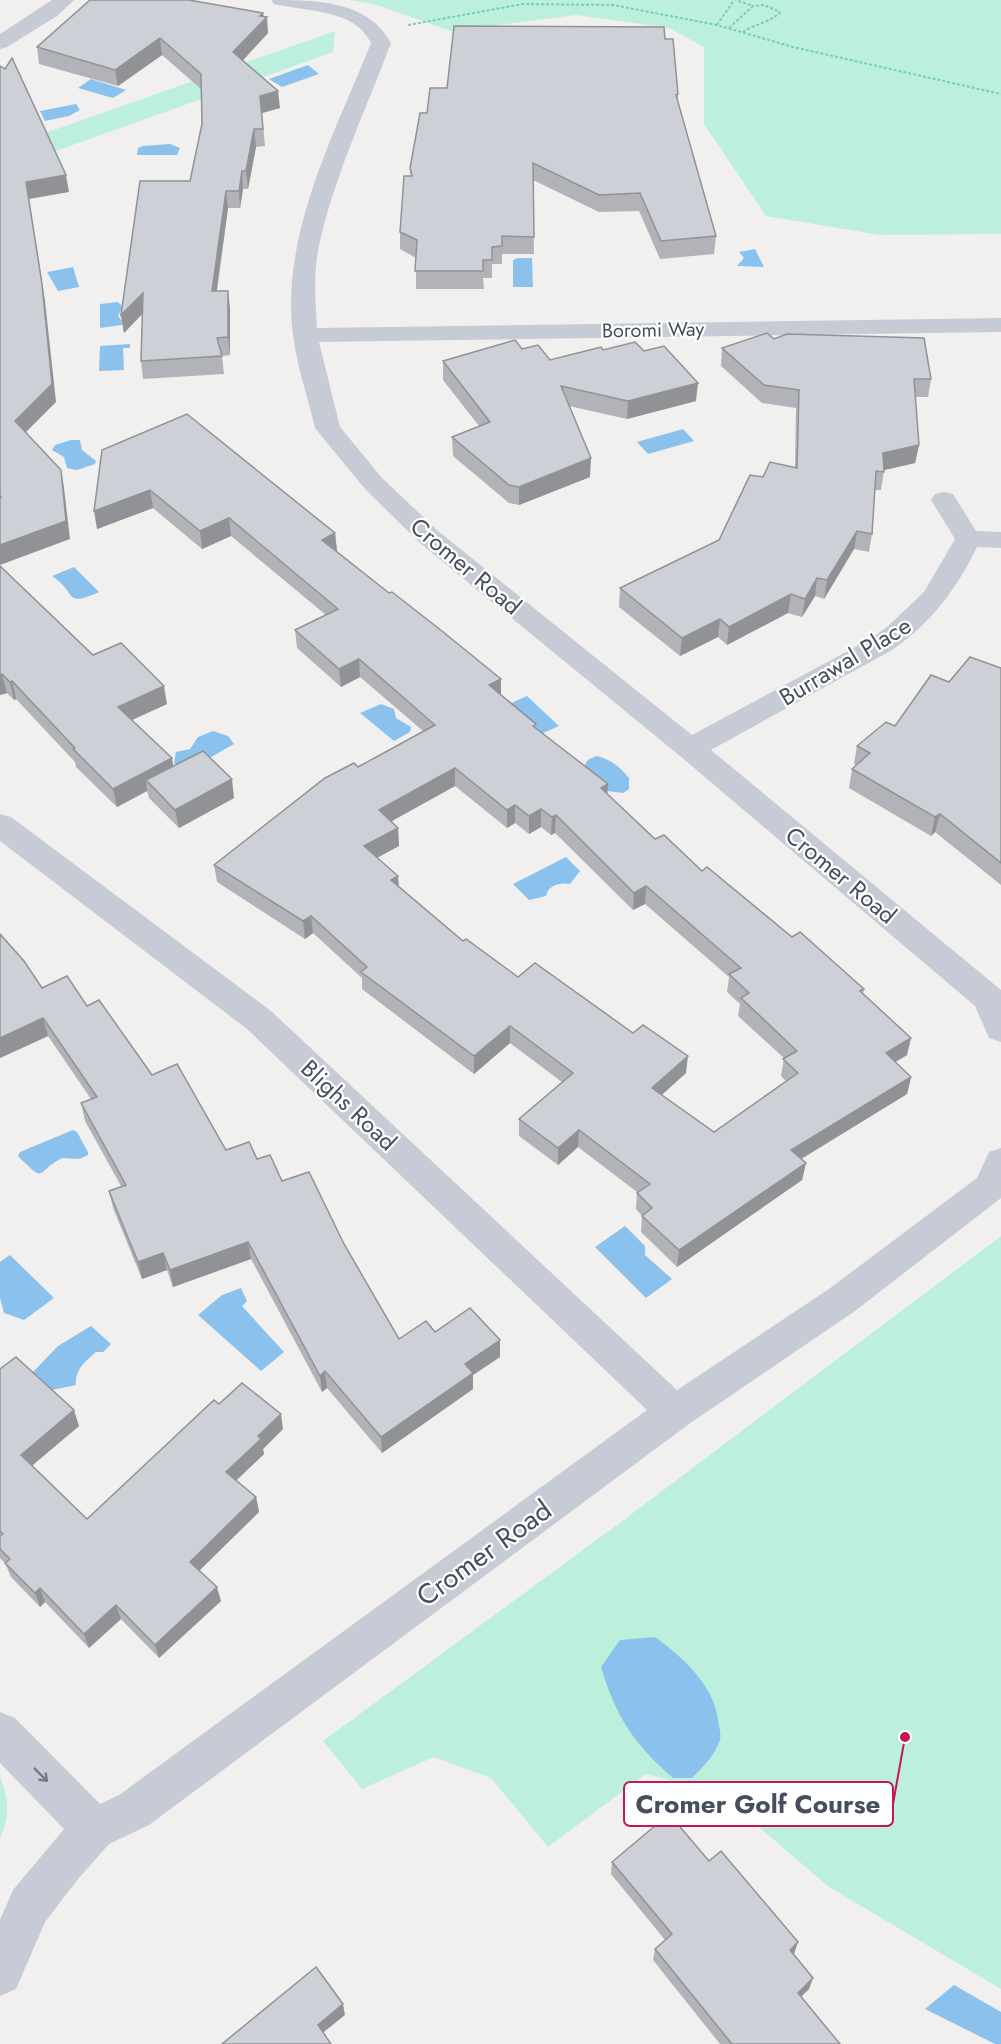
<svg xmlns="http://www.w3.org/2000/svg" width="1001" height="2044" font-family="Jost,sans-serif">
  <rect width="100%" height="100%" fill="#f2f0ef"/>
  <!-- green -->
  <g fill="#bdf0dc">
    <polygon points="350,0 1001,0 1001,234 880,235 766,216 704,124 704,47 669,28 576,15 451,31 374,4"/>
    <polygon points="335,31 333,52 0,171 0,149"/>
    <polygon points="1001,1236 1001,1989 829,1887 720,1794 646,1774 548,1847 491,1778 434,1757 362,1789 323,1741 617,1525"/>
    <path d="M0,1776C8,1799 11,1815 0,1838Z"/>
  </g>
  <!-- water -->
  <g fill="#8ac2ed">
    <polygon points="308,65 319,74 282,87 269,79"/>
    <polygon points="91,79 126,90 113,98 78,88"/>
    <polygon points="76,104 80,110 69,116 45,121 40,111"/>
    <polygon points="170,144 180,148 177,155 137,155 138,148 143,146"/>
    <polygon points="755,249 764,267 737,266 744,258 739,252"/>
    <polygon points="518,258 532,258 533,287 513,287 513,260"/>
    <polygon points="73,267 79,287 58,291 47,272"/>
    <polygon points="118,302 123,307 118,316 123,322 122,325 100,328 100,304"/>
    <polygon points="130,344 130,348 123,348 124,370 99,371 100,346"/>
    <polygon points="683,429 694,441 648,454 637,442"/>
    <polygon points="71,440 80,440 82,450 96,461 95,464 77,470 67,468 64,457 52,450 55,445"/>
    <path d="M74,567L99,592C63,608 78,593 52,576Z"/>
    <polygon points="527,696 559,726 541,734 507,705"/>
    <polygon points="381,704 394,709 396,718 411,727 410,732 394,741 360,713"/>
    <polygon points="213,731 228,736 234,744 185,772 174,763 176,752 190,749 198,737"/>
    <path d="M597,756C612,760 620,767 629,778V789L623,793L607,791L586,769L585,764L589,759Z"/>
    <path d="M566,857L580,871L570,884C560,882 548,885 546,896L529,900L513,884Z"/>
    <path d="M73,1130L77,1132L88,1152V1155L79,1159L62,1158C35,1172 47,1185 18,1156L20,1152Z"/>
    <polygon points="625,1226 645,1246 645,1255 672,1279 646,1298 595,1247"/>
    <polygon points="10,1255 54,1298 24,1320 4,1313 0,1298 0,1262"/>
    <polygon points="241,1288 247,1301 242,1306 284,1352 261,1371 198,1315 222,1295"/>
    <path d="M91,1326L111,1344L103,1352H96C85,1362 75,1369 76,1385L52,1390L33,1372L58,1346Z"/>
    <path d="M655,1637C685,1659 716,1687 719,1726C720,1730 721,1736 720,1740C715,1755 703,1767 692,1778H673C634,1744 616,1717 601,1667L620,1640Z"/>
    <polygon points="954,1985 1001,2012 1001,2044 995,2044 925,2009"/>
  </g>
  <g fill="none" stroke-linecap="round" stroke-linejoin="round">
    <!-- path -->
    <g stroke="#75ceb6" stroke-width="2" stroke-dasharray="3 2" stroke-linecap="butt">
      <polyline points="408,25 523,4 613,5 717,25 793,47 1001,94"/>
      <polyline points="717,25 734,0"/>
      <polyline points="729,28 753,6 736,0"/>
      <path d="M743,32C754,24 772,22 780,12L764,5L753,6"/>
    </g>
    <!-- minor -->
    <g fill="#c6cbd6" fill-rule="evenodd">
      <polygon points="52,0 74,0 57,16 7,47 0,49 0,34"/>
      <path d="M271,0C315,0 368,0 391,43C367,107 337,170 321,237C313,266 315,297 317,328L1001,318V332L319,342L340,427L383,479L438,531L692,735L872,638L888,626L924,592L955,539L931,500L935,494L944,492L953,494L976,531L1001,532V548L977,547C956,590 931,623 892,650L711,750L1001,990V1042L989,1038L975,1006L680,756L420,543L365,489L319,433L315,428C308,398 297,366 293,335C280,235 335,133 371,43C354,8 306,12 274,4Z"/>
      <polygon points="0,814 11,817 271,1011 677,1390 829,1289 977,1178 989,1152 1001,1148 1001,1198 855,1311 689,1424 149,1825 109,1844 78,1879 45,1922 16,1989 0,1996 0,1920 13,1890 64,1829 0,1763 0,1712 15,1718 100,1804 119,1795 647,1410 247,1029 0,841"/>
    </g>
  </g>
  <!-- wall -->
  <g fill="#b1b3b9" fill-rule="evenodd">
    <polygon points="263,13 268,33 243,60 280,108 262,113 265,146 256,147 248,189 243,189 240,208 228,208 217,291 230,308 230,355 222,356 224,374 143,379 141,361 142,314 124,333 121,315 190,181 202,124 201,89 162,55 118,86 39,64 37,47"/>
    <polygon points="665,39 678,94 678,102 716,236 714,254 660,259 639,211 599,212 533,180 534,254 502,254 502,264 492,264 492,278 483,278 484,289 416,289 416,258 400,249 400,232 411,176 410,168 427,113 447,88"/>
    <polygon points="774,339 931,379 928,397 915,397 919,445 915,463 884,470 881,490 875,490 872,534 869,552 854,549 824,599 815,596 802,617 788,613 727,645 718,637 680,656 619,607 620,588 719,540 763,477 795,467 796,408 762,403 721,366 722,348"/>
    <polygon points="522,349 550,360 603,350 644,351 696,401 627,419 569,406 590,477 519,505 509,503 453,456 452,437 479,426 443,380 443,361"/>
    <path d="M102,450L335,533L337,551L501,695L536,724V728L655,839L702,871L864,989L863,994L907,1055L895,1062L911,1077L907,1094L801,1159L806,1163L802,1180L677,1267L641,1232L642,1216L636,1209L637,1192L578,1147L558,1165L519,1136V1119L562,1082L510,1043L474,1074L362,989V978L313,933L305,939L217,882L214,865L358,767L423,731L360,677L341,687L297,648L295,630L326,615L231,536L202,549L153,508L97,529ZM455,786L507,828L515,823L529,834L541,827L551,835L555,833L633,910L645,904L729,977L727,992L740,1004L738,1016L784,1058L781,1076L786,1081L714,1132L662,1095L686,1073L518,977L463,941L399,887L398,876L377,858L399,846L398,828L392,821Z"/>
    <polygon points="0,566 93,655 167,704 132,720 173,766 234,798 179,828 149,798 147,791 117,807 76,767 75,762 16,699 14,700 7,693 0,695"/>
    <polygon points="1001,668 1001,885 935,832 931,836 849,788 852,769 857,766 854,764 857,746 895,726 949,682"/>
    <polygon points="42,988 87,1006 152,1075 226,1150 257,1159 282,1181 344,1244 399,1339 435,1332 500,1357 473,1375 473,1389 382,1453 327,1388 322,1392 251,1259 173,1287 167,1270 142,1279 113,1208 109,1191 121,1186 85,1121 81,1103 91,1099 48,1036 0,1058"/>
    <polygon points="0,1369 79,1426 32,1465 87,1519 219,1404 283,1429 263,1449 264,1454 236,1481 256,1497 259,1512 199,1570 221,1601 159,1658 121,1619 89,1648 45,1602 40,1607 11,1577 5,1563 0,1558"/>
    <polygon points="709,1861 793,1954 809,1989 801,1997 840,2044 720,2044 653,1960 655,1949 665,1940 611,1874 612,1862"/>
  </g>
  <!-- shaded-wall -->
  <g fill="#909296">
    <polygon points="263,13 264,20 267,17 268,33 235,69 233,52"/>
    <polygon points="160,38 162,55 118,86 115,70"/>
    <polygon points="278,91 280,108 262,113 260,96"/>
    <polygon points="254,129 256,147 248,189 246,171"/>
    <polygon points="242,171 243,189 240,208 239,191"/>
    <polygon points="66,175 69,192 29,199 45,301 56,402 19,439 15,421 26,182"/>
    <polygon points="226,191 228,208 214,309 212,291"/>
    <polygon points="228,291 230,308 230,355 228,337"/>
    <polygon points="143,293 145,311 124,333 121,315"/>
    <polygon points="698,383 696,401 627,419 628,401"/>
    <polygon points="919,445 915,463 880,471 883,453"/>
    <polygon points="591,458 590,477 519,505 519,487"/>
    <polygon points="61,470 64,488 70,539 0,565 0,545"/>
    <polygon points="150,490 153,508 97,529 94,511"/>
    <polygon points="229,518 231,536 202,549 200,531"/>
    <polygon points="857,531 854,549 824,599 827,580"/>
    <polygon points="335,533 337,551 322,540"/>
    <polygon points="817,578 815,596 802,617 805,599"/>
    <polygon points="791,594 788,613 727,645 729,627"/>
    <polygon points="720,619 718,637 680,656 682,638"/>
    <polygon points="359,659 360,677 341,687 339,669"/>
    <polygon points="2,674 7,693 0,695 0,676"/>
    <polygon points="501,679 501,697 489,685"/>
    <polygon points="12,681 16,699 14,700 10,682"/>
    <polygon points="164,686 167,704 121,725 118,707"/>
    <polygon points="172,758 175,776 146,780 147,791 117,807 113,789"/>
    <polygon points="455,768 455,786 381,827 379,810"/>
    <polygon points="232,779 234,798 179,828 175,810"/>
    <polygon points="608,784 607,802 601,788"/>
    <polygon points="515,805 515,823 507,828 507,810"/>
    <polygon points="541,809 541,827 529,834 529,816"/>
    <polygon points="940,814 935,832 931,836 935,817"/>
    <polygon points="556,815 555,833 551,835 552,817"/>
    <polygon points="398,828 399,846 365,864 364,846"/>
    <polygon points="398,876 399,894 391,880"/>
    <polygon points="646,886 645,904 633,910 634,893"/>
    <polygon points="311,916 313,933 305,939 303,921"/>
    <polygon points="43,1018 48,1036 0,1058 0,1038"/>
    <polygon points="510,1026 510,1043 474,1074 474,1056"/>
    <polygon points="911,1038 907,1055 882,1070 886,1053"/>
    <polygon points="688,1056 686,1073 650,1105 652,1088"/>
    <polygon points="911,1077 907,1094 788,1167 791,1150"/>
    <polygon points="579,1130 578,1147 558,1165 558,1148"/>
    <polygon points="806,1163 802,1180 677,1267 679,1250"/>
    <polygon points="248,1242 251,1259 173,1287 170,1270"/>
    <polygon points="163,1253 167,1270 142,1279 138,1262"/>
    <polygon points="500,1340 500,1357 473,1375 473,1389 382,1453 381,1437 465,1364"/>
    <polygon points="325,1371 327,1388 322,1392 320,1376"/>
    <polygon points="74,1410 79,1426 27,1470 21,1455"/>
    <polygon points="281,1414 283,1429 263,1449 264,1454 229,1487 226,1472 258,1436"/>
    <polygon points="256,1497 259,1512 194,1576 190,1562"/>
    <polygon points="217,1587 221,1601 159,1658 155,1645"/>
    <polygon points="40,1588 45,1602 40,1607 35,1593"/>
    <polygon points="116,1605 121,1619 89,1648 84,1634"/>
    <polygon points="798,1942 794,1954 790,1950"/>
    <polygon points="813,1978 809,1989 793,2004 798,1993"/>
    <polygon points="343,2004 345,2015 320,2035 318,2025"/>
  </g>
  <!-- building -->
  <g fill="#ced0d7" stroke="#909296" stroke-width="1.5" fill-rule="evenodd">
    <polygon points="90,0 189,0 263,13 260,16 267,17 233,52 278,91 260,96 263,129 254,129 246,171 242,171 239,191 226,191 212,291 228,291 228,337 217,338 222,356 141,361 143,293 121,315 140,181 190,181 202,124 201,74 160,38 115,70 37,47"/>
    <polygon points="454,26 664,27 665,39 673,39 678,94 676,95 716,236 661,241 640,193 599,195 533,163 534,237 502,236 502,246 492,247 492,260 483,260 483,271 415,271 417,240 400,232 404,176 412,176 410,168 420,113 427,113 430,88 447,88"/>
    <polygon points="12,58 66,175 26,182 42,284 52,384 15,421 61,470 66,521 0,545 0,497 1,497 0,495 0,66 5,69"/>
    <polygon points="767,333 774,339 787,334 924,338 931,379 914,379 919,445 883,453 884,472 876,471 872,534 857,531 827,580 817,578 805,599 791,594 729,627 720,619 682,638 620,588 719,540 750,475 763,477 770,462 797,468 799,390 764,385 722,348"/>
    <polygon points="515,340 522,349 538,345 550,360 601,347 603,350 635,342 644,351 664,346 698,383 628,401 561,386 591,458 519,487 509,485 452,437 490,422 443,361"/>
    <path d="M187,414L335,533L322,540L389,593L392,592L442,631L501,679L489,685L536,724L533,726L608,784L601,788L655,839L664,835L702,871L707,867L792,937L800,932L864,989L860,991L911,1038L886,1053L911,1077L791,1150L806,1163L679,1250L642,1216L652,1208L637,1193L650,1184L579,1130L558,1148L519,1119L573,1073L510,1026L474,1056L361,972L367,967L311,916L303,921L214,865L325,778L354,763L358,767L435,725L359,659L339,669L295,630L338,609L229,518L200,531L150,490L94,511L102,450ZM455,768L507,810L515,805L529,816L541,809L552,817L556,815L634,893L646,886L741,968L729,974L749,993L741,998L797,1051L783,1059L798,1073L714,1132L652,1088L688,1056L643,1025L633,1033L535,963L518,977L466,939L463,941L391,880L398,876L364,846L398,828L379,810Z"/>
    <polygon points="0,566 93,655 121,643 164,686 118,707 172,758 113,789 73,749 75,748 12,681 10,682 2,674 0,676"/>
    <polygon points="970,657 1001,668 1001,863 940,814 935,817 852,769 870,753 857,746 886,722 895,726 931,675 949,682"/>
    <polygon points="203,751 232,779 175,810 146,780"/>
    <polygon points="0,934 24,961 42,988 67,976 87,1006 99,1000 152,1075 177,1064 226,1150 249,1142 257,1159 270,1155 282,1181 309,1172 344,1244 399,1339 426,1321 435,1332 470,1308 500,1340 465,1364 473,1373 381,1437 325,1371 320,1376 248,1242 170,1270 163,1253 138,1262 109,1191 126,1185 81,1103 97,1097 43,1018 0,1038"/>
    <polygon points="16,1357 74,1410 21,1455 87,1519 214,1400 219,1404 242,1383 281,1414 258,1436 261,1439 226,1472 256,1497 190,1562 217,1587 155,1645 116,1605 84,1634 40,1588 35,1593 5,1563 10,1559 0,1549 0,1536 3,1534 0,1531 0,1369"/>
    <polygon points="669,1814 709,1861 721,1851 798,1942 790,1950 813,1978 798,1993 840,2044 732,2044 655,1949 672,1934 612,1862"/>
    <polygon points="316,1967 343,2004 318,2025 331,2044 222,2044"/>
  </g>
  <!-- one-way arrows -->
  <defs><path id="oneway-shaft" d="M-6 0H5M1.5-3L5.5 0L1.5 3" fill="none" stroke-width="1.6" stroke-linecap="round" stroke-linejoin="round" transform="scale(1.5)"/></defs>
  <use stroke="#737a87" href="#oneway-shaft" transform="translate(41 1775) rotate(45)"/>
  <g text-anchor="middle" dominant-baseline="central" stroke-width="4.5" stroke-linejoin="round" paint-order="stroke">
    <!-- far-street labels -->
    <g font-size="20" fill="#474e5d" stroke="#fff">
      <text transform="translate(653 330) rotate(-1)">Boromi Way</text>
    </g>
    <!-- street labels -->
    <g font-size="24" fill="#474e5d" stroke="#fff">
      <text transform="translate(466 566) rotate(40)">Cromer Road</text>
      <text transform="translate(845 661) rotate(-31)">Burrawal Place</text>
      <text transform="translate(841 875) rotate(40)">Cromer Road</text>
      <text transform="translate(349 1105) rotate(43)">Blighs Road</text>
    </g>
    <!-- near-street labels -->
    <g font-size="28" fill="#474e5d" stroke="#fff">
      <text transform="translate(484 1553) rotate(-36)">Cromer Road</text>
    </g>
  </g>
  <!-- callouts -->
  <path fill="none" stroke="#c2185b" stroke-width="2" d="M905 1737L893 1804"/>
  <circle fill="#c2185b" stroke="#fff" stroke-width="2" cx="905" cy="1737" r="6"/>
  <rect fill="#fff" stroke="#c2185b" stroke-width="2" x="624" y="1782" width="269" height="44" rx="6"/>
  <g font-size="26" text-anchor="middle" font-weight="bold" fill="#474e5d">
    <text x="758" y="1813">Cromer Golf Course</text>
  </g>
</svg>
